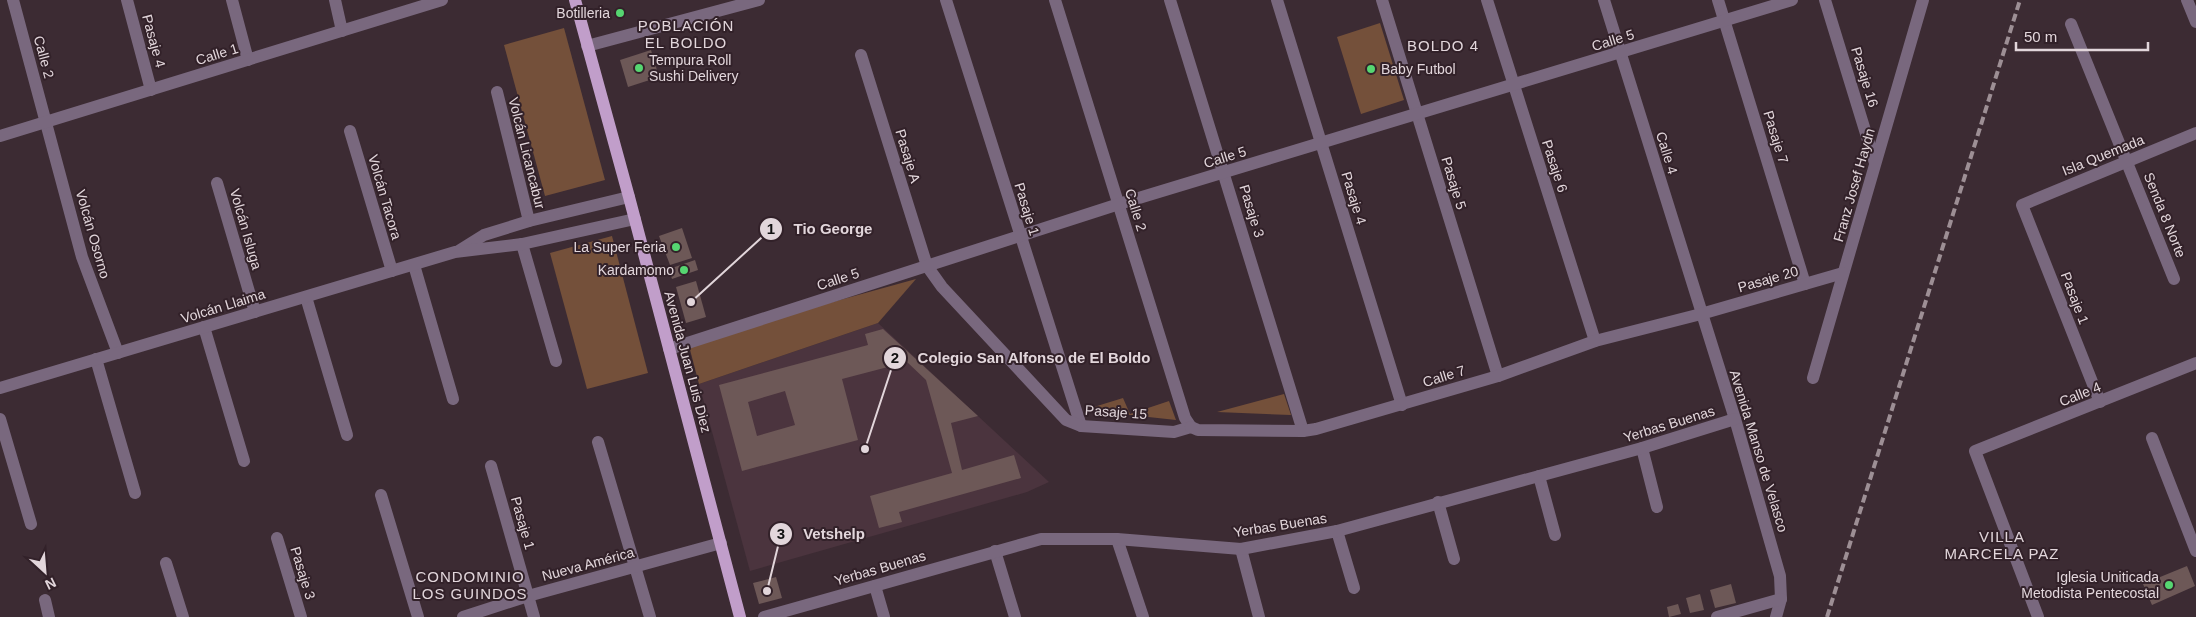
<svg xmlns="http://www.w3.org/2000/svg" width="2196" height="617" font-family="Helvetica,sans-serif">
  <rect width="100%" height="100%" fill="#3c2b33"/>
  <!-- built -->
  <polygon fill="#4b343e" points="878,323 1049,482 1027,492 750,571 699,384"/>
  <!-- green -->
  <g fill="#74503a">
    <polygon points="1380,23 1404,100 1361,114 1337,37"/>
    <polygon points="564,28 605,180 545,196 504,45"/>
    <polygon points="612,236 648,373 587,389 550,253"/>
    <polygon points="916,279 878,323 699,384 688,342"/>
    <polygon points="1284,394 1291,415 1217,412"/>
    <polygon points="1123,398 1130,414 1169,401 1176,420 1084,410"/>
  </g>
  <!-- building -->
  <g fill="#6d5857" fill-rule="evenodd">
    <polygon points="651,50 659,77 628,87 620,60"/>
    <polygon points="682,228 692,258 670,265 659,236"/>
    <polygon points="695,260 698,270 672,279 669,269"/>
    <polygon points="696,281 706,317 686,323 676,287"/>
    <path d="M883,329L978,416L951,423L962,470L1014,455L1021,478L899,512L902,522L879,528L870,496L952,473L926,380L907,362L842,379L858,440L742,471L719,385L868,345L865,334ZM785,391L795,425L757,436L748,402Z"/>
    <polygon points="2187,566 2195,586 2152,605 2143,584"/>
    <polygon points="776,577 782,598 759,604 753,583"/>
    <polygon points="1731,584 1736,603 1715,608 1710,590"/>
    <polygon points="1700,594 1704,610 1690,613 1686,598"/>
    <polygon points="1678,604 1681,614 1669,617 1667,607"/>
  </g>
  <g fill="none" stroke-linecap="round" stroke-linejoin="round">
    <!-- minor -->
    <g stroke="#79687e" stroke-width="12">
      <polyline points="13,0 82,257 118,353"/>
      <polyline points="127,0 151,90"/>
      <polyline points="232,0 248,60"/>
      <polyline points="335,0 342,31"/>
      <polyline points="946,0 1081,426"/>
      <polyline points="1055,0 1185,418 1191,427"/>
      <polyline points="1170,0 1303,431"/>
      <polyline points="1277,0 1402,405"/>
      <polyline points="1382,0 1498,376"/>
      <polyline points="1487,0 1595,341"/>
      <polyline points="1604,0 1735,419 1780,576 1781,599 1776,617"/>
      <polyline points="1718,0 1805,284"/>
      <polyline points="1825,0 1875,163"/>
      <polyline points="2187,0 2196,22"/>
      <polyline points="2071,24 2174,279"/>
      <polyline points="587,46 759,0"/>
      <polyline points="861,55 927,266 942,287 1066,420 1081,426 1174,432 1191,427"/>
      <polyline points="497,92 529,221"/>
      <polyline points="350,131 392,271"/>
      <polyline points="0,136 442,0"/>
      <polyline points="217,183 255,312"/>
      <polyline points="522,244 556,361"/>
      <polyline points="460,250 484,235 529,221 629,197"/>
      <polyline points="414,265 453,399"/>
      <polyline points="306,297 347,435"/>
      <polyline points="204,327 244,461"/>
      <polyline points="669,349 1119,204 1792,0"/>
      <polyline points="96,359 135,493"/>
      <polyline points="1813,378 1923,0"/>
      <polyline points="0,388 455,252 522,244 635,219"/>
      <polyline points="2100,402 2022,205 2196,133"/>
      <polyline points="0,419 31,524"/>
      <polyline points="1191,427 1198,430 1303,431 1316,429 1498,376 1595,341 1701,314 1843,273"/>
      <polyline points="2152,438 2196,551"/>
      <polyline points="598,442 650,617"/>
      <polyline points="1642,448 1657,507"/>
      <polyline points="491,466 534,617"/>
      <polyline points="1539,476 1555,535"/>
      <polyline points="381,495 418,617"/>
      <polyline points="1438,502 1454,559"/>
      <polyline points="1337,531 1354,588"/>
      <polyline points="277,538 301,617"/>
      <polyline points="1117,539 1143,617"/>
      <polyline points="1241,549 1259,617"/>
      <polyline points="995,551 1015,617"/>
      <polyline points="166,563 183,617"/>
      <polyline points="875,586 884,617"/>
      <polyline points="45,600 49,617"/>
      <polyline points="463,617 528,596 721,543"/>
      <polyline points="764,617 1041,539 1117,539 1241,549 1337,531 1642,448 1735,419"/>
      <polyline points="1717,617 1781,599"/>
      <polyline points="2038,617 1975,451 2196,363"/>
    </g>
    <!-- major -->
    <polyline stroke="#c19eca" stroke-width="12" points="575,0 629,197 740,617"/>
    <!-- rail -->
    <polyline stroke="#9d8f95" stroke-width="4" stroke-dasharray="8 4" stroke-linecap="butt" points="1827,617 2020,0"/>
  </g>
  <!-- markers -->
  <g fill="#56d671" stroke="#322129" stroke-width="2">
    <circle cx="620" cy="13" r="5"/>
    <circle cx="639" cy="68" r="5"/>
    <circle cx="1371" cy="69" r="5"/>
    <circle cx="676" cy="247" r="5"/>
    <circle cx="684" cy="270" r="5"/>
    <circle cx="2169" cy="585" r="5"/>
  </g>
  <g text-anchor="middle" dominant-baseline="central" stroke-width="4" stroke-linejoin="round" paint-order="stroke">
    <!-- poi labels -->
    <g font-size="14" fill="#e2d6db" stroke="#322129" text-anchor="end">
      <text x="610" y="13">Botilleria</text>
      <text x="649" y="60" text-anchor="start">Tempura Roll<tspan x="649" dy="16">Sushi Delivery</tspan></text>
      <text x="1381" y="69" text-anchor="start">Baby Futbol</text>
      <text x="666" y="247">La Super Feria</text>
      <text x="674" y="270">Kardamomo</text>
      <text x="2159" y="577">Iglesia Uniticada<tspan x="2159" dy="16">Metodista Pentecostal</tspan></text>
    </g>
    <!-- street labels -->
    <g font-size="14" fill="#e2d6db" stroke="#322129">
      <text transform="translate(1613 40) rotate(-17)">Calle 5</text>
      <text transform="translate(154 41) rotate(75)">Pasaje 4</text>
      <text transform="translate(217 54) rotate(-17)">Calle 1</text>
      <text transform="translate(44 57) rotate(75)">Calle 2</text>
      <text transform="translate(1865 77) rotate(73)">Pasaje 16</text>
      <text transform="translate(1776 137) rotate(73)">Pasaje 7</text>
      <text transform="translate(527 153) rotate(76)">Volcán Licancabur</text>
      <text transform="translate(1667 153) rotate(73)">Calle 4</text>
      <text transform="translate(2103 155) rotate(-22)">Isla Quemada</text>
      <text transform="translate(908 156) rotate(73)">Pasaje A</text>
      <text transform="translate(1225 157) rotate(-17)">Calle 5</text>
      <text transform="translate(1555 166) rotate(72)">Pasaje 6</text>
      <text transform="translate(1454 183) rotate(73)">Pasaje 5</text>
      <text transform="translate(1854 185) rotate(-74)">Franz Josef Haydn</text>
      <text transform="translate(385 197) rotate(74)">Volcán Tacora</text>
      <text transform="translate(1354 198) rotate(73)">Pasaje 4</text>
      <text transform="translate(1027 209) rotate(73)">Pasaje 1</text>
      <text transform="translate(1136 210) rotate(73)">Calle 2</text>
      <text transform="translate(1252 211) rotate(73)">Pasaje 3</text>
      <text transform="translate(2165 215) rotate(68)">Senda 8 Norte</text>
      <text transform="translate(246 229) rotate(74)">Volcán Isluga</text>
      <text transform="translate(93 234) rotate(74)">Volcán Osorno</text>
      <text transform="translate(838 279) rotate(-18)">Calle 5</text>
      <text transform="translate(1768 279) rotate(-16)">Pasaje 20</text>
      <text transform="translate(2075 298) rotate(69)">Pasaje 1</text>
      <text transform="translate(223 306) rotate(-17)">Volcán Llaima</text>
      <text transform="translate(688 362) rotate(75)">Avenida Juan Luis Diez</text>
      <text transform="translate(1444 376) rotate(-17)">Calle 7</text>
      <text transform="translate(2080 394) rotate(-22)">Calle 4</text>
      <text transform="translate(1116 412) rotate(4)">Pasaje 15</text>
      <text transform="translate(1669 424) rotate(-17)">Yerbas Buenas</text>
      <text transform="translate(1759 451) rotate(73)">Avenida Manso de Velasco</text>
      <text transform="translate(523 523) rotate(74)">Pasaje 1</text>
      <text transform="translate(1280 525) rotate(-9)">Yerbas Buenas</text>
      <text transform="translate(588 564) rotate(-15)">Nueva América</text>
      <text transform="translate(880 568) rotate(-16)">Yerbas Buenas</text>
      <text transform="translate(303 573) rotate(73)">Pasaje 3</text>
    </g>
    <!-- neighbourhood labels -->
    <g font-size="15" letter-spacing="1" fill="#e2d6db" stroke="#322129">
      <text x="686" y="25">POBLACIÓN<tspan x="686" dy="17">EL BOLDO</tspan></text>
      <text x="1443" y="45">BOLDO 4</text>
      <text x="2002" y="536">VILLA<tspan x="2002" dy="17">MARCELA PAZ</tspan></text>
      <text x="470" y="576">CONDOMINIO<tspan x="470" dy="17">LOS GUINDOS</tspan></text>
    </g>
  </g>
  <!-- callouts -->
  <path fill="none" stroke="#e2d6db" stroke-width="2" d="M691 302L771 229M865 449L895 358M767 591L781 534"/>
  <g fill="#e2d6db" stroke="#322129" stroke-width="2">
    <circle cx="691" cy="302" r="5"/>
    <circle cx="865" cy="449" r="5"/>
    <circle cx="767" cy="591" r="5"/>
    <circle cx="771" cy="229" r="12"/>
    <circle cx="895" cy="358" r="12"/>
    <circle cx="781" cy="534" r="12"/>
  </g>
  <g font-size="15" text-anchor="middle" font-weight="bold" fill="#111">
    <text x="771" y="234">1</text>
    <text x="895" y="363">2</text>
    <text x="781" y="539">3</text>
  </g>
  <g font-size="15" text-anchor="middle" font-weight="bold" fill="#e2d6db" stroke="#322129" stroke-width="4" stroke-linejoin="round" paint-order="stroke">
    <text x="833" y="234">Tio George</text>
    <text x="1034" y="363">Colegio San Alfonso de El Boldo</text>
    <text x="834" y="539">Vetshelp</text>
  </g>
  <!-- north arrow -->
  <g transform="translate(45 572) rotate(154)" stroke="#322129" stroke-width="4" paint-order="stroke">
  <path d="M0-4L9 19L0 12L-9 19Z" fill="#e2d6db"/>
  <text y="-8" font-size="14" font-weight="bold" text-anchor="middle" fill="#e2d6db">N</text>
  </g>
  <!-- scale -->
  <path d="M2016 42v8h132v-8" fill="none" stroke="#e2d6db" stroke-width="2.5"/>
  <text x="2024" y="42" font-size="15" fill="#e2d6db" stroke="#322129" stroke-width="4" paint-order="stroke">50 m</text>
</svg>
